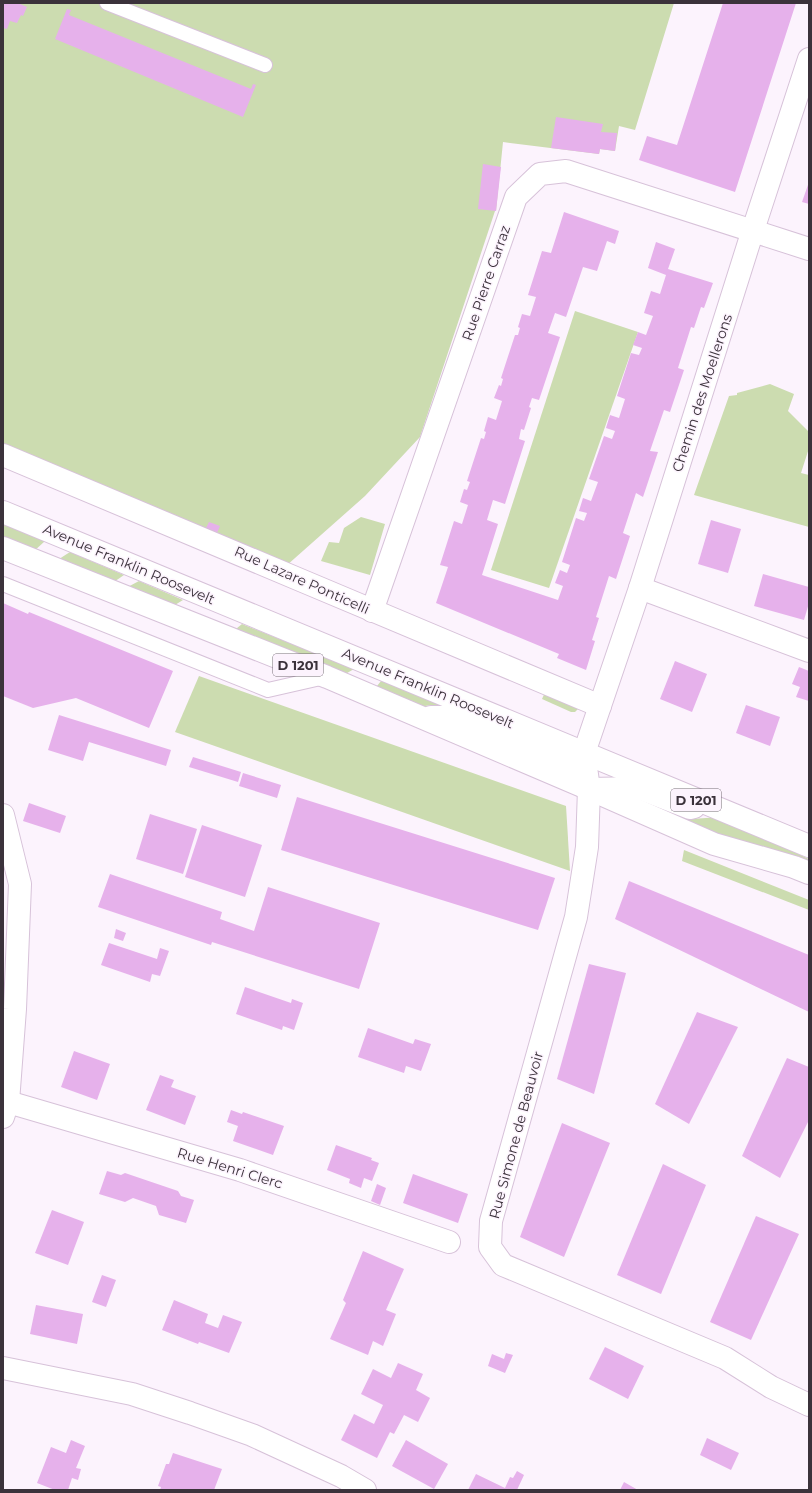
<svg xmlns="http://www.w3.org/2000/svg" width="812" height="1493" font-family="Montserrat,sans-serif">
  <rect width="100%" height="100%" fill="#fcf3fd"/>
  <!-- green -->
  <g fill="#ccdcb0">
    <polygon points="3,3 674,3 635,130 619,126 615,151 600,149 599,154 503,142 496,211 495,211 420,437 365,496 286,566 3,448"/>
    <polygon points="575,311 638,332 549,588 491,570"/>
    <polygon points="770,384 794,394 788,411 809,432 809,448 801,473 809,475 809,527 694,495 729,396 737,395 737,393"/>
    <polygon points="361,517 385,524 370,575 321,561 329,542 339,543 344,528"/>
    <polygon points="3,524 45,541 33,552 3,540"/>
    <polygon points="70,552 124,575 111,584 56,561"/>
    <polygon points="139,581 183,600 170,608 124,589"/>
    <polygon points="242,624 354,669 342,676 231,633"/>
    <polygon points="199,676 566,806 570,871 175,732"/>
    <polygon points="381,681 431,699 515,738 432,705 411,708 373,691"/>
    <polygon points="547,688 578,709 575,712 571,712 542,699"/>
    <polygon points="635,795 692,819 720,817 809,859 809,867 697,828 633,799"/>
    <polygon points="684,850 809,900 809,910 682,861"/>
  </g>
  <!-- building -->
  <g fill="#e6b1eb">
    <polygon points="4,3 18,3 27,7 23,16 21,15 17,23 10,21 7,29 3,28 3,6"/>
    <polygon points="723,3 796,3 735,192 639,160 647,136 677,145"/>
    <polygon points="67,9 71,10 69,15 251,89 253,84 256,85 243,117 55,39"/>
    <polygon points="556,117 603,124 601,132 617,133 615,151 600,149 599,154 551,148"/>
    <polygon points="483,164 501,167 496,211 478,209"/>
    <polygon points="809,182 809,204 802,202"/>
    <polygon points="564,212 619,231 615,244 607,241 597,271 583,267 566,317 555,313 548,333 560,337 539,400 532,398 529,407 531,408 524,430 521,429 519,439 525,441 505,504 493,500 487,520 498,524 482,575 558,600 563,586 555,583 560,570 567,573 570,565 562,562 576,518 584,521 587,513 579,511 583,498 591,501 598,482 589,479 604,436 612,439 615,431 606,428 610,415 619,418 625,399 617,396 631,353 639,355 642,348 633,345 638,332 646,335 653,316 644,313 651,291 660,294 666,275 648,268 656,242 675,249 668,269 713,283 704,308 701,307 694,328 691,327 678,368 684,370 670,412 664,410 650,451 658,452 643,497 636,493 623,533 630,536 616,579 609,576 596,617 599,618 592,640 595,641 586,670 557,658 559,654 436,603 448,567 440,565 454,521 462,524 468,505 460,502 464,489 467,490 470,482 467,481 481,438 484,439 486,432 484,431 488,417 496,420 502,401 494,398 499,385 501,386 503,379 501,378 515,335 518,335 520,328 518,327 522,314 530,316 536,297 528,295 542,251 551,253"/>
    <polygon points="711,520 741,529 728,573 698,564"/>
    <polygon points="209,522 220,526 216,535 205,530"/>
    <polygon points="763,574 809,587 809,603 804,620 754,606"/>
    <polygon points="3,603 28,614 29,612 173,671 149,728 76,698 33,708 3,696"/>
    <polygon points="675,661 707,674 692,712 660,699"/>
    <polygon points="799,667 809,671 809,701 796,697 800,687 792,684"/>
    <polygon points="746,705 780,717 770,746 736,733"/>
    <polygon points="59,715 171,750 166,766 89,742 83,761 48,750"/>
    <polygon points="193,757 241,772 238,782 189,767"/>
    <polygon points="243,773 281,785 277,798 239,786"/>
    <polygon points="297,797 555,878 538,930 281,850"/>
    <polygon points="29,803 66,816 60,833 23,821"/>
    <polygon points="150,814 197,829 183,874 136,859"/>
    <polygon points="202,825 262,845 245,897 185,877"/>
    <polygon points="110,874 222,912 220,919 254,931 268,887 380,923 359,989 212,942 211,945 98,907"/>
    <polygon points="629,881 809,955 809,1012 615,919"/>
    <polygon points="116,929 126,933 123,941 114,938"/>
    <polygon points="109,943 157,959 160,948 169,951 160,976 152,974 150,982 101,965"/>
    <polygon points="589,964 626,973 594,1094 557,1079"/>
    <polygon points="245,987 291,1003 292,999 303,1003 294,1030 283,1026 282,1030 236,1014"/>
    <polygon points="697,1012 738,1027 689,1124 655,1104"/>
    <polygon points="368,1028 413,1044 415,1039 431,1044 421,1071 406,1066 404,1073 358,1057"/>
    <polygon points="74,1051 110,1064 97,1100 61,1087"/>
    <polygon points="787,1058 809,1067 809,1120 780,1178 742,1156"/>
    <polygon points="160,1075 174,1080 171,1087 196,1096 185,1125 146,1110"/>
    <polygon points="231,1110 242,1114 243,1112 284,1126 273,1155 233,1141 238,1126 227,1122"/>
    <polygon points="562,1123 610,1143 564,1257 520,1237"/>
    <polygon points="336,1145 372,1158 371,1160 379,1163 372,1181 364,1178 361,1188 349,1183 350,1179 327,1170"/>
    <polygon points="663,1164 706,1185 661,1294 617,1275"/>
    <polygon points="107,1171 121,1175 125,1173 178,1191 181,1196 194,1200 186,1223 159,1215 156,1206 133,1198 125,1202 99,1194"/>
    <polygon points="413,1174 468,1194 458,1223 403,1203"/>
    <polygon points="377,1184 386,1188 380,1205 371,1201"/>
    <polygon points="52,1210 84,1222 68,1265 35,1253"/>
    <polygon points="756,1216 799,1234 751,1340 710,1322"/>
    <polygon points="363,1251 404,1269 386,1310 396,1314 383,1346 373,1341 368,1355 330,1339 346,1303 343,1300"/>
    <polygon points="102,1275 116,1280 106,1307 92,1302"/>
    <polygon points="174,1300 208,1314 205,1323 218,1328 223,1315 242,1322 229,1353 199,1342 198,1344 162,1330"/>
    <polygon points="36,1305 83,1314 77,1344 30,1334"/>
    <polygon points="605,1347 644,1366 628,1399 589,1379"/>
    <polygon points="506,1353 513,1355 505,1373 488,1366 492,1354 504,1359"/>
    <polygon points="398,1363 423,1374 416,1390 430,1398 418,1422 404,1415 394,1434 390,1432 377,1458 341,1440 354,1414 374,1424 383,1405 361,1394 373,1369 391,1378"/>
    <polygon points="707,1438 739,1453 731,1470 700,1455"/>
    <polygon points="71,1440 85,1446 76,1468 81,1469 78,1480 72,1478 68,1490 55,1490 37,1483 51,1447 66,1453"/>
    <polygon points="406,1440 448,1464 434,1489 392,1466"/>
    <polygon points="173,1453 222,1469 214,1490 160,1490 161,1487 158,1486 166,1464 169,1464"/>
    <polygon points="517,1471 524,1475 517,1490 468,1490 476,1474 505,1488 510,1477 513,1478"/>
    <polygon points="624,1482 638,1490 620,1490"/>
  </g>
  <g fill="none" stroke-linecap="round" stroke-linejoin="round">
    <defs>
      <g id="service">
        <polyline points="107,3 265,65"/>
        <polyline points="3,584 268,690 325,677"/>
      </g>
      <g id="minor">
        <polyline points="809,59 753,230 640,588 584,753 589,789 587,847 576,917 491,1221 490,1247 503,1265 725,1358 771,1387 809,1405"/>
        <path d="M3,455C202,538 401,623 600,706"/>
        <polyline points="640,588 809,651"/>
        <polyline points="372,611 516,197 540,174 566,171 809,249"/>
        <polyline points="431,717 448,717 567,765 584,753"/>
        <polyline points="589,789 639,788 690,808 694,807"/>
        <polyline points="3,815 20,884 15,1009 8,1102 3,1117"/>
        <polyline points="8,1102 240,1170 449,1242"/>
      </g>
      <polyline id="secondary" points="3,1368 132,1394 190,1413 252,1435 341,1476 365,1490"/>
      <g id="primary">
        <polyline points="3,512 809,846"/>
        <polyline points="3,548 327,677 589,789 714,844 794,867 809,873"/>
      </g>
    </defs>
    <!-- service casing -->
    <use href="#service" stroke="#d7c2d9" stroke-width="16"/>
    <!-- minor casing -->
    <use href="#minor" stroke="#d7c2d9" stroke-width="24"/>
    <!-- secondary casing -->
    <use href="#secondary" stroke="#d7c2d9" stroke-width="24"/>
    <!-- primary casing -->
    <use href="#primary" stroke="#d7c2d9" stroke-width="24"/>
    <!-- service -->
    <use href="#service" stroke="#fff" stroke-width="14"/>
    <!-- minor -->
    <use href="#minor" stroke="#fff" stroke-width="22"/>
    <!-- secondary -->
    <use href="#secondary" stroke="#fff" stroke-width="22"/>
    <!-- primary -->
    <use href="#primary" stroke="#fff" stroke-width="22"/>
  </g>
  <g text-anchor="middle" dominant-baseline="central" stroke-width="3" stroke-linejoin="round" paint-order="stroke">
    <!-- shield labels -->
    <g fill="#fcf3fd" stroke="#756c75" stroke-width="1">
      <rect x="273" y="654" width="50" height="22" rx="3"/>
      <rect x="671" y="789" width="50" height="22" rx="3"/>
    </g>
    <g font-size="13" font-weight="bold" fill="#3b323b">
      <text x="298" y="665">D 1201</text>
      <text x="696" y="800">D 1201</text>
    </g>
    <!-- street labels -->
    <g font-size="14" fill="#3b323b" stroke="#fcf3fd">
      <text transform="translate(486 283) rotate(-71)">Rue Pierre Carraz</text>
      <text transform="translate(702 393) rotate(-72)">Chemin des Moellerons</text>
      <text transform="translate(129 564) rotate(23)">Avenue Franklin Roosevelt</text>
      <text transform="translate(302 580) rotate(24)">Rue Lazare Ponticelli</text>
      <text transform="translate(428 688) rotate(23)">Avenue Franklin Roosevelt</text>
      <text transform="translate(516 1135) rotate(-75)">Rue Simone de Beauvoir</text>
      <text transform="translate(230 1168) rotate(17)">Rue Henri Clerc</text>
    </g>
  </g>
  <!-- border -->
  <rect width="812" height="1493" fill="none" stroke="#3b323b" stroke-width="8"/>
</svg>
